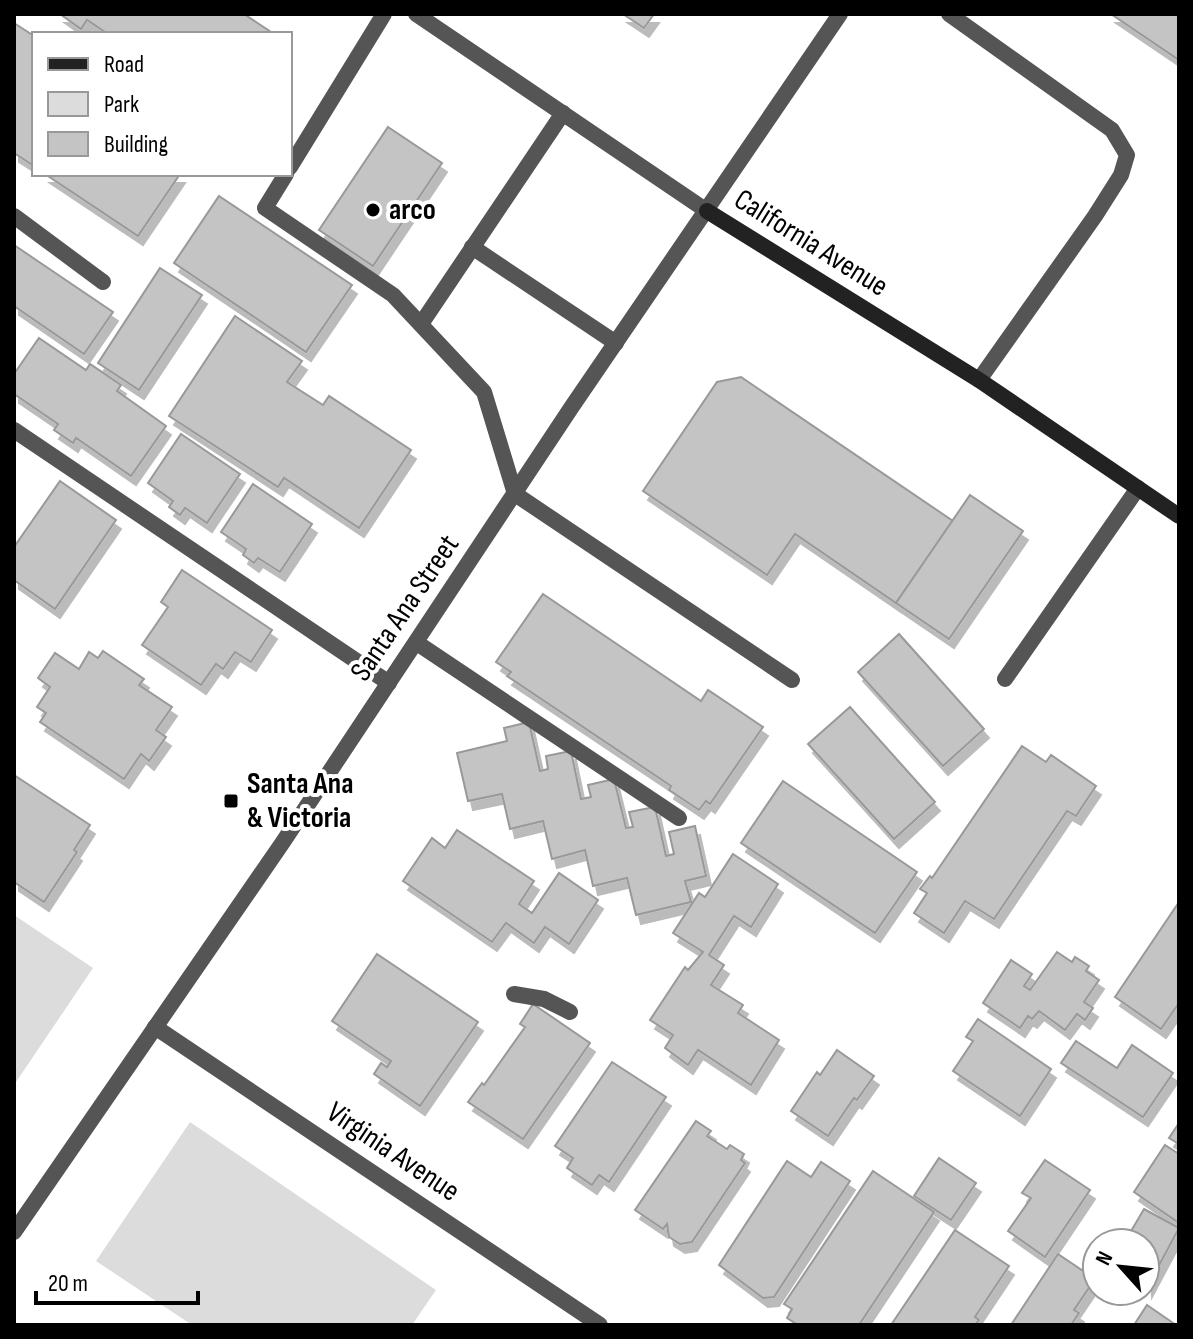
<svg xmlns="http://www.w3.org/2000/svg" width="1193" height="1339" font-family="'Sofia Sans Condensed',sans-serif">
  <defs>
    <filter id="shadow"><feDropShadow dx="5" dy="9" stdDeviation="0" flood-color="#0004"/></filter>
  </defs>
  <rect width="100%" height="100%" fill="#fff"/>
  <!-- green -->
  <g fill="#dcdcdc">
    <polygon points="14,915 93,968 14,1085"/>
    <polygon points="190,1122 436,1290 412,1325 192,1325 96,1261"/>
  </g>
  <!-- building -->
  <g fill="#c4c4c4" stroke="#999" stroke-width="2" filter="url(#shadow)">
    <polygon points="60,14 244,14 274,34 108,34 87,20 81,29"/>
    <polygon points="623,14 654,14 644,28"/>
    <polygon points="1111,14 1179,14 1179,60"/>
    <polygon points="14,23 34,36 34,166 14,153"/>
    <polygon points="388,127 442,163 373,266 319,230"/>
    <polygon points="45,174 180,174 138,236"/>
    <polygon points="219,196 352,285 306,352 174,263"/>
    <polygon points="14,245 113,312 84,354 14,306"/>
    <polygon points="160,268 202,295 139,390 98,363"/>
    <polygon points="235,316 302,361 287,382 323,405 329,396 411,450 359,528 284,478 278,487 169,416"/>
    <polygon points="39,338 86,370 90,364 121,385 117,391 166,426 131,476 76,438 73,443 54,430 58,424 14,394 14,374"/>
    <polygon points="741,377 953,521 896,603 795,534 767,575 643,491 717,382"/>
    <polygon points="181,434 240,474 207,523 185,508 180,515 169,507 173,501 148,483"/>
    <polygon points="60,481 116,520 55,609 14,580 14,547"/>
    <polygon points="253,484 312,524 280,572 258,558 254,563 243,555 246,549 221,532"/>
    <polygon points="970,495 1023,531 949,639 896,603"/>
    <polygon points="182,570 272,630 251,662 235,652 223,669 216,664 201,685 142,645 168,607 161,602"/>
    <polygon points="543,594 701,701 708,690 763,727 710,804 706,801 699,810 669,790 671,786 507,676 511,672 496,662"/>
    <polygon points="899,634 984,729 943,766 858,672"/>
    <polygon points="103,651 144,679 139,685 172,707 156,730 166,737 149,761 141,754 124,779 40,722 46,713 37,707 50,687 38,678 55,653 79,669 89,652 98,658"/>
    <polygon points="850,707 935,802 894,839 808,744"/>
    <polygon points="529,722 540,771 548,769 546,756 571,751 581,799 591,797 588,785 614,779 626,828 633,827 629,812 655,807 666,856 674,854 669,832 695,826 706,876 685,881 691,902 636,915 627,878 593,886 585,850 552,859 543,821 510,829 502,794 468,801 457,753 507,741 504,728"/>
    <polygon points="1022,746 1046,762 1051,755 1096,786 1076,816 1067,811 994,919 965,901 944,933 914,913 927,893 920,889 930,876 932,878"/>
    <polygon points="14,775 90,825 74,850 77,852 44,902 14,882"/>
    <polygon points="783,781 917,872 875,933 741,843"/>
    <polygon points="457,830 534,881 519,904 532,913 559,873 598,900 569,944 545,927 534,943 506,923 492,942 403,881 432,838 445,848"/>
    <polygon points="733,854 778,884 751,927 734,916 709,955 724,965 711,985 743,1005 738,1013 779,1040 751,1085 698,1050 688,1065 665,1048 673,1035 650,1020 685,967 688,970 703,952 673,933 699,893 705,897"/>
    <polygon points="1179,902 1179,1003 1161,1029 1115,997"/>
    <polygon points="1057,952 1072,962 1075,957 1089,966 1086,971 1099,980 1084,1002 1093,1008 1085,1020 1077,1014 1065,1030 1039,1011 1032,1019 1028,1016 1020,1028 983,1003 1011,960 1032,974 1024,986 1030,990"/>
    <polygon points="377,954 478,1022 420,1106 374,1074 381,1063 387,1067 391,1061 332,1021"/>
    <polygon points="533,1004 590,1043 523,1139 468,1102 482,1083 484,1085 525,1027 520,1024"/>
    <polygon points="978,1019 1051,1069 1020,1116 953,1071 973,1041 966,1037"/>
    <polygon points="1076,1041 1117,1068 1132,1045 1173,1073 1143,1117 1061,1063"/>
    <polygon points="837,1050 874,1076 857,1100 854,1098 828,1136 791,1111 817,1072 820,1075"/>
    <polygon points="612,1062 666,1097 609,1182 599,1175 592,1185 567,1168 573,1158 555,1146"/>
    <polygon points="696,1121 711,1131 707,1136 727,1149 730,1145 744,1154 741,1160 745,1163 692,1242 680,1244 669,1237 667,1224 663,1229 635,1210"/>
    <polygon points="1179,1123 1179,1144 1169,1138"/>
    <polygon points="1165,1145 1179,1154 1179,1223 1134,1192"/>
    <polygon points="939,1158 976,1183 951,1220 914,1196"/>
    <polygon points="1045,1160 1090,1190 1045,1257 1008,1231 1031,1198 1022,1193"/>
    <polygon points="787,1161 811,1177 821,1162 850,1181 774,1297 763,1298 719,1265"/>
    <polygon points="873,1171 934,1212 859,1325 798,1325 787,1318 792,1309 784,1304"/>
    <polygon points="1144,1209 1179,1228 1147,1288 1145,1243 1124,1243"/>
    <polygon points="955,1230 1009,1266 975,1317 979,1320 975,1325 891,1325"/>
    <polygon points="1058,1254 1095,1279 1074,1310 1079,1313 1071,1325 1011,1325"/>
    <polygon points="1147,1305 1176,1325 1134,1325"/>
  </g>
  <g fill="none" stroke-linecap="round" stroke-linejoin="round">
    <!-- service -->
    <g stroke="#555" stroke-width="16">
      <polyline points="949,14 1112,130 1127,155 1121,175 1095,216 979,380"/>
      <polyline points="290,167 384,14"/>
      <polyline points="286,174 265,208 393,295 484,392 515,494 792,680"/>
      <polyline points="14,216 103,282"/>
      <polyline points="472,247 616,343"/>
      <polyline points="421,324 563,113"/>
      <polyline points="14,430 389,683"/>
      <polyline points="417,643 679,818"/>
      <polyline points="1005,679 1138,488"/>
      <polyline points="514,994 544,999 570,1012"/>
    </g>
    <!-- minor -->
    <polyline stroke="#555" stroke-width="16" points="155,1027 600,1325"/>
    <!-- tertiary -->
    <g stroke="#555" stroke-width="16">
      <polyline points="416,14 707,211"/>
      <polyline points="14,1232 283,842 571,408 840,14"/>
    </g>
    <!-- secondary -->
    <polyline stroke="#222" stroke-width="16" points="707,211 979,380 1179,516"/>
  </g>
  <!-- markers -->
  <g fill="#000" stroke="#fff" stroke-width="3">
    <circle cx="373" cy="210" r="8"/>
    <rect x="223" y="793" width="16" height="16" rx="4"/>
  </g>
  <g text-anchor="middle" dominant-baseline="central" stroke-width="8" stroke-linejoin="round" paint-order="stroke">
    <!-- poi labels -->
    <g font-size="30" font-weight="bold" fill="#000" stroke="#fff" text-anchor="start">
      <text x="389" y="210">arco</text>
      <text x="247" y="784">Santa Ana<tspan x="247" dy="34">&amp; Victoria</tspan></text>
    </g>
    <!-- street labels -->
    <g font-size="30" fill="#000" stroke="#fff">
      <text transform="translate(811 243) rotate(32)">California Avenue</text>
      <text transform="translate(405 608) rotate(-56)">Santa Ana Street</text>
      <text transform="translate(393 1152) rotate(34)">Virginia Avenue</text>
    </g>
  </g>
  <!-- border -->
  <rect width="1193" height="1339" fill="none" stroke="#000000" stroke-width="32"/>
  <!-- legend -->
  <rect x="32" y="32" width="260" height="144" fill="#ffffff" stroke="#999999" stroke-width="2"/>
  <rect x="48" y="58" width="40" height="12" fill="#222222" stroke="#999999" stroke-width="2"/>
  <text x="104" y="72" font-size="24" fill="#000000">Road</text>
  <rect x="48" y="92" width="40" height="24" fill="#dcdcdc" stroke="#999999" stroke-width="2"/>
  <text x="104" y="112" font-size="24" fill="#000000">Park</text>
  <rect x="48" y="132" width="40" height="24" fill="#c4c4c4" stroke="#999999" stroke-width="2"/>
  <text x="104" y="152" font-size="24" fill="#000000">Building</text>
  <!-- north arrow -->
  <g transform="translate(1121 1267) rotate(297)"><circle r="38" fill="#ffffff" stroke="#999999" stroke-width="2"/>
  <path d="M0-6L14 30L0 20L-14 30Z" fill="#000000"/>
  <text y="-12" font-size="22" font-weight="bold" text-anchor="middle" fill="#000000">N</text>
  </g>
  <!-- scale -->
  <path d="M36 1291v12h162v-12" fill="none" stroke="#000000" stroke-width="4"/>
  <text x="48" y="1291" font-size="24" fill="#000000" stroke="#ffffff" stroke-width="6" paint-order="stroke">20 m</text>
</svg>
